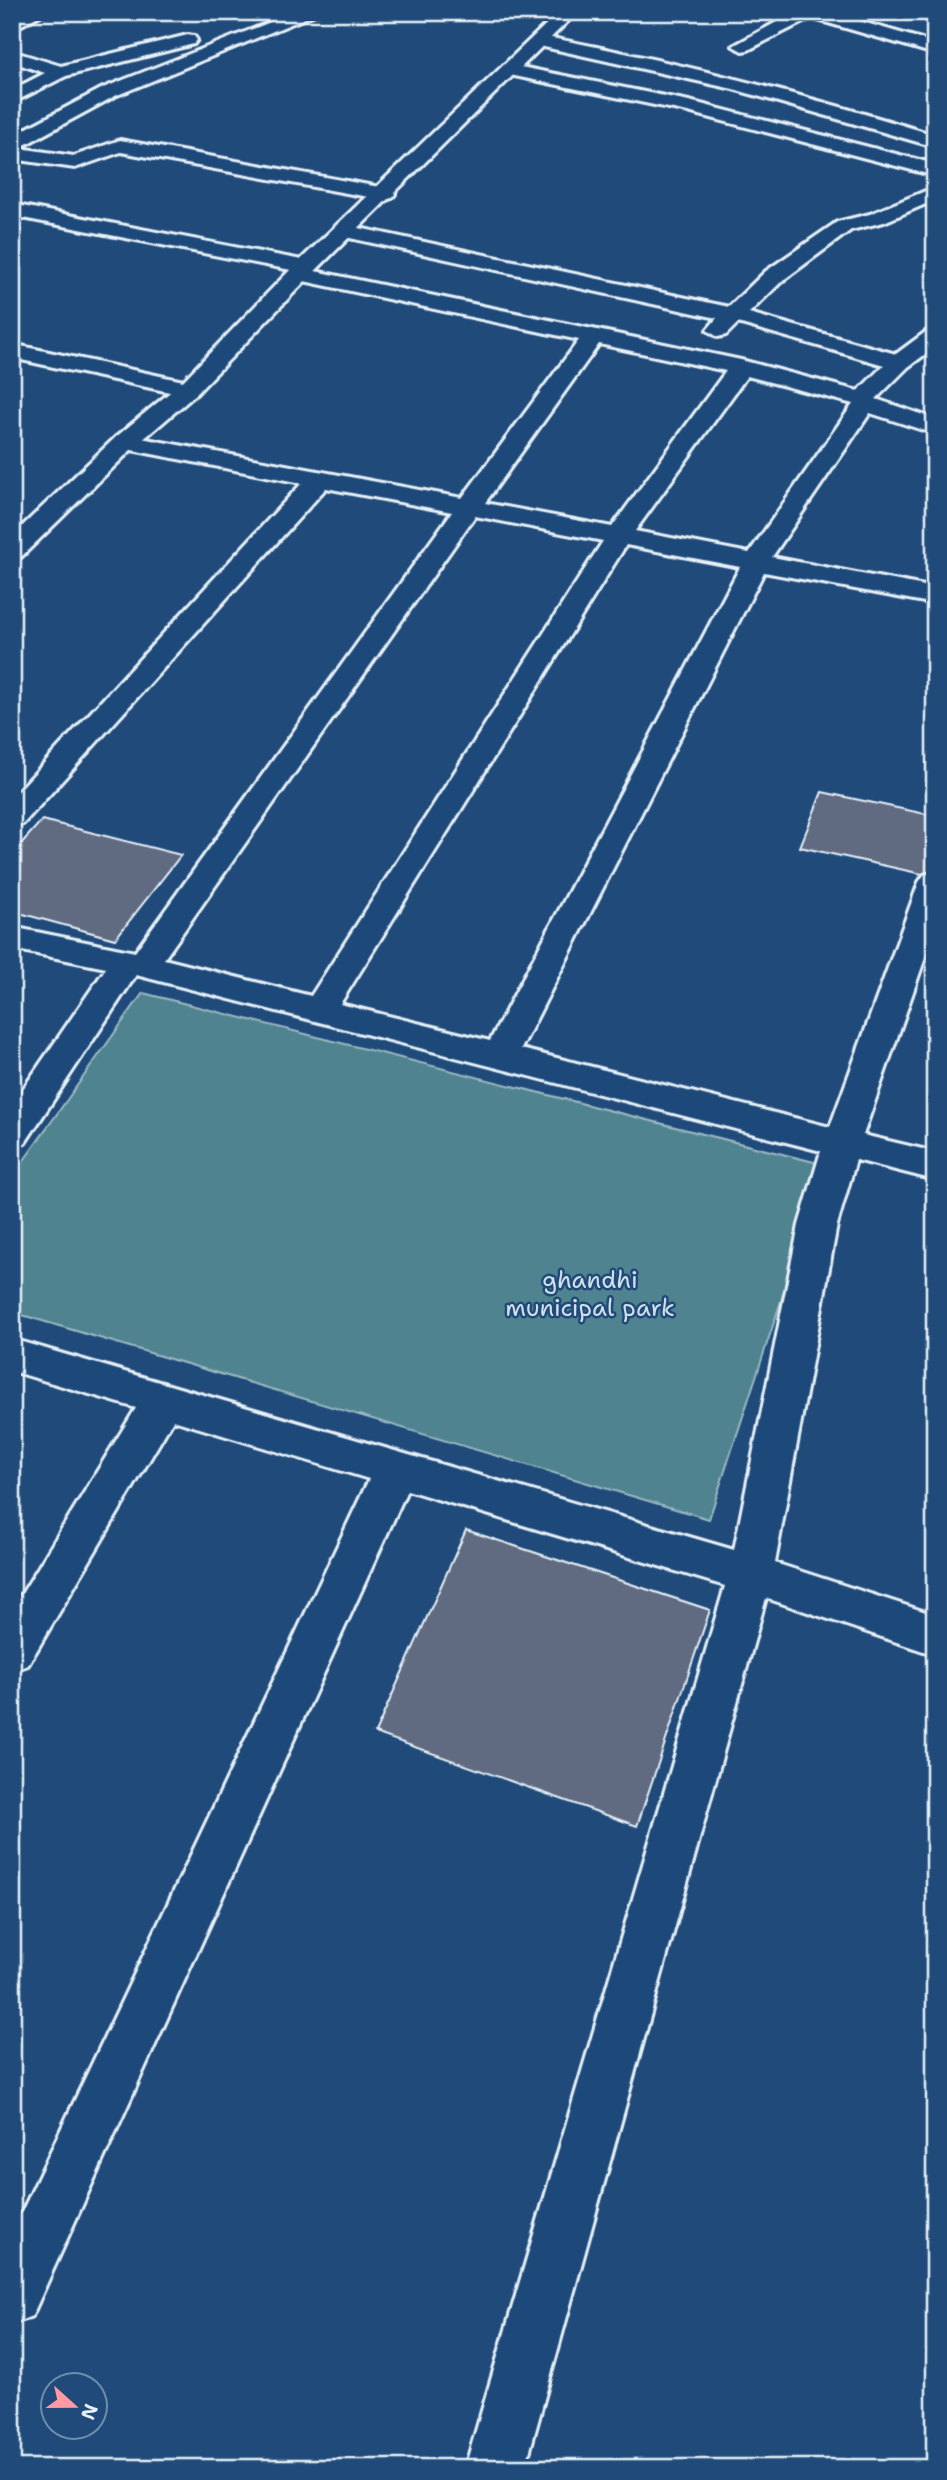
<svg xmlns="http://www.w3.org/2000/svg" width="947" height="2480" font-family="'Shantell Sans',sans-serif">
  <rect width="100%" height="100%" fill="#1f4a7a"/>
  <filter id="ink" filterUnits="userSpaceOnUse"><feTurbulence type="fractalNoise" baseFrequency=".0143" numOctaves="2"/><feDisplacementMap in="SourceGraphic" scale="14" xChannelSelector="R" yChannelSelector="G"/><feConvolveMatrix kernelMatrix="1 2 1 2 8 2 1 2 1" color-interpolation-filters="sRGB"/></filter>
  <g filter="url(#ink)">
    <!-- green -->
    <polygon fill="#50838f" stroke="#9cbac4" stroke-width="2" points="143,993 826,1165 709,1519 12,1312 12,1177"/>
    <!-- building -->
    <g fill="#606a81" stroke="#e8f1f8" stroke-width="2">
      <polygon points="822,792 935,816 935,870 922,874 800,847"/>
      <polygon points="42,820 181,855 115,939 12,911 12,854"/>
      <polygon points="466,1530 710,1610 637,1826 375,1733"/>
    </g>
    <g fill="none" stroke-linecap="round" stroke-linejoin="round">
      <defs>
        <g id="minor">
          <polygon points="24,12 46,12 12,30 12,18"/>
          <polygon points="296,12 320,12 115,96 19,148 74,156 120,140 385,188 392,190 395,194 392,198 385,200 121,152 75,168 12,159 12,136 103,88"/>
          <polygon points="795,12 828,12 935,43 935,54 811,18 748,50 742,51 733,46"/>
          <polygon points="188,35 194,36 197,40 194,44 66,76 12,103 12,90 45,73 12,62 12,51 61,66"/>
          <path d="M541,36C674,61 805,95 935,135V147L733,89L535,45L532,41Z"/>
          <polygon points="511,65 689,101 935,164 935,176 688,112 505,74 502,70 505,66"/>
          <path d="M935,187V200L884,222L851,230L782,281L749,313L896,354L927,331L935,329V347L908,367L876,399L935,419V434L870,413L772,557L935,588V604L764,572L521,1049L830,1127L919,882L924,875L935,872V929L863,1135L935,1152V1180L856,1160L837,1225L775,1563L935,1615V1655L766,1598L525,2468H465L725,1586L407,1490L32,2316L12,2324V2233L369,1479L173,1420L28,1665L12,1671V1610L136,1408L12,1371V1339L734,1550L799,1225L821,1151L136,975L25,1143L12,1147V1105L106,968L12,949V927L135,952L452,512L326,488L23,824L12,826V798L302,483L116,447L113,442L116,437L125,435L462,498L579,340L299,280L291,279L288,274L291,270L12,216V204L307,261L315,262L318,267L315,271L741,360L858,391L884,365L738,323L726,335L718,337L707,330L717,318L345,237L335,231L345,225L729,307L766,271L837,222L870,214ZM599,344L726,371L612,527L485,503ZM747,376L853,404L749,553L635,531ZM475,516L603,541L311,996L164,959ZM626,545L740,567L490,1041L340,1004Z"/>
          <polygon points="12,344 188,382 196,384 200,389 196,394 188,396 12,358"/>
        </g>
        <polygon id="tertiary" points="559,12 577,12 307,279 196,394 134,447 21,557 12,559 12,536 116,437 180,384 291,269"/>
      </defs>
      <!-- minor casing -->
      <use href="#minor" stroke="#e8f1f8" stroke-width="6"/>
      <!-- tertiary casing -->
      <use href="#tertiary" stroke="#e8f1f8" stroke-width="6"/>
      <!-- minor -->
      <use href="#minor" fill="#1f4a7a" fill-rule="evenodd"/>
      <!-- tertiary -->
      <use href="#tertiary" fill="#1f4a7a" fill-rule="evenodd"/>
    </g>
  </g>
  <g text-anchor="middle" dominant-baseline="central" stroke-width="5" stroke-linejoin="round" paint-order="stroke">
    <!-- park labels -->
    <g font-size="24" fill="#d1e0e8" stroke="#1f4a7a">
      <text x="590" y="1280">ghandhi<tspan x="590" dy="28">municipal park</tspan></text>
    </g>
  </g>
  <!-- margin -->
  <rect width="947" height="2480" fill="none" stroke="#1f4a7a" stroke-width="42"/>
  <rect x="21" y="21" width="905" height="2438" fill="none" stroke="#e8f1f8" stroke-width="2.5" filter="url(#ink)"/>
  <!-- north arrow -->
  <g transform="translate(74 2406) rotate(111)"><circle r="33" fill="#1f4a7a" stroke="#6f8dac" stroke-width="2"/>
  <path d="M0-5L12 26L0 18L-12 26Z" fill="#ff9aa2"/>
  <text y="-10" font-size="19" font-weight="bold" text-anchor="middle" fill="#e8f1f8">N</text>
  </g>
</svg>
